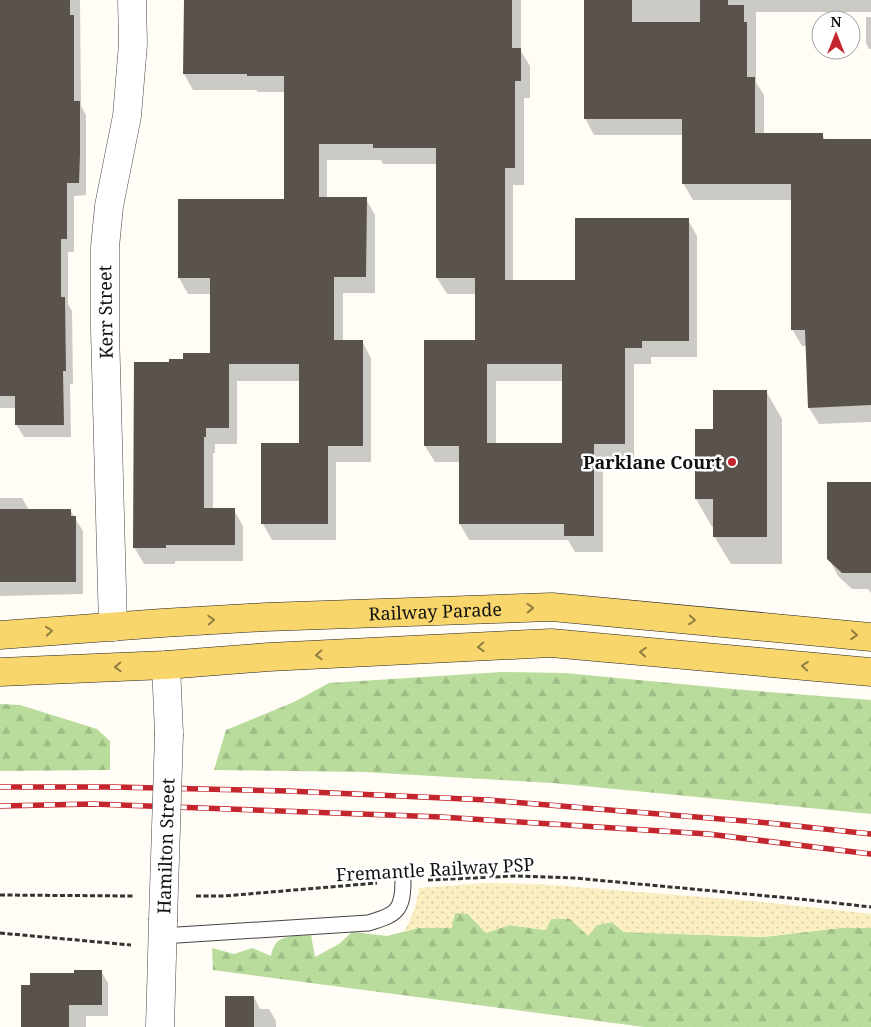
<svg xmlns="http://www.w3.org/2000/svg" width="871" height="1027" font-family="'Noto Serif',serif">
  <defs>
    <pattern id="forest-firs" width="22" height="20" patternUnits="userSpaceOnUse" patternTransform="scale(1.25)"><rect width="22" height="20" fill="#b9dc9c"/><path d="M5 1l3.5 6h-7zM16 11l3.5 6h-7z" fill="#9ebc85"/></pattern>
    <pattern id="sand-dots" width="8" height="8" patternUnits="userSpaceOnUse" patternTransform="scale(1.25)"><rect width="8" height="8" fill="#fbeec1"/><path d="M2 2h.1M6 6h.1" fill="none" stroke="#d6cba5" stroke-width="1.8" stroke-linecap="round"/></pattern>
  </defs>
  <rect width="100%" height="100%" fill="#fffdf5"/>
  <!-- forest -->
  <g fill="url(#forest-firs)">
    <polygon points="502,672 565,673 744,690 871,700 871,814 553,783 364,772 214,770 226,730 294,702 329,683"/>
    <polygon points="0,704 20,705 97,729 110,741 110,770 0,771"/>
    <path d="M455,912L468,914L486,933L509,925L545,930L551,919H570L597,925L612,922L624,932L763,937L840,928H871V1027H644L213,970L212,948L234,954L252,948L271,956C275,933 291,937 311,935L315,957L339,944L352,932L387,936L418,928H451Z"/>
  </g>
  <!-- sand -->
  <path fill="url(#sand-dots)" d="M486,883L539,884L753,901L871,914V928H840L763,937L624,932L612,922L597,925L588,936L570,919H551L546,930L509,925L486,933L469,914L455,913L452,928H418L404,932C412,917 417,904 419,888Z"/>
  <!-- shadow -->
  <g fill="#0003" fill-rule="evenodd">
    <polygon points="0,0 80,0 81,106 86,115 86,195 74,196 74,252 68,252 68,304 72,311 73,384 70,384 71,437 24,437 16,424 16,408 0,408"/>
    <path d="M185,0H521V51L530,66V98H524V185H513V282H577L688,220L697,236V357H651V364H634V461H603V552H575L568,540H469L460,524V462H435L425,446L476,341V294H447L437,278V164H383L381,160H327V199H366L375,215V293H343V341H362L371,358V462H336V540H272L263,524L300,444V381H237V444H215V453H213V510H234L243,526V561H175V564H144L134,547L170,363L211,354V294H188L179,278L285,200V92H258L256,90H193L184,74ZM496,381H564V444H496Z"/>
    <polygon points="585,0 871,0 871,12 756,12 756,82 764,95 764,134 822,134 826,141 871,141 871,593 868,589 852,589 838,576 829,559 871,483 871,422 819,424 809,408 807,346 802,346 792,329 792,200 693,200 683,183 683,135 594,135 585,118"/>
    <polygon points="866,17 871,17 871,49 869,49 866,43"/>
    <polygon points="766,391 782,419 782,564 731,564 714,536 714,527 712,527 696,499 714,430"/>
    <polygon points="0,498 22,498 29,510 70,510 83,531 83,594 0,596"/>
    <polygon points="101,971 108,983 108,1016 86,1016 86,1027 23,1027 31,986 76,975"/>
    <polygon points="254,997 260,1009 269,1009 276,1021 276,1027 226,1027"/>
  </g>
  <!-- building -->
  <g fill="#5a524d" fill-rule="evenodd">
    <polygon points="0,0 70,0 70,15 74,15 74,101 80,101 80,154 79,183 67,183 67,239 61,239 61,297 65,297 66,371 63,371 64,425 15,425 15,396 0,396"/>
    <path d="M184,0H512V48H521V81H515V168H505V280H575V218H689V341H642V348H625V444H594V536H564V524H459V446H424V340H475V278H436V148H373V144H319V197H367L366,277H334V340H363V446H328V524H261V443H299V364H229V428H206V437H204V508H235V545H166V548H133L134,362H169V359H183V353H210V278H178V199H284V76H247V74H183ZM487,364H562V443H487Z"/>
    <polygon points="584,0 632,0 632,22 700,22 700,0 728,0 728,5 744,5 744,22 747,22 747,77 755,77 755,133 823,133 823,139 871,139 871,405 808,408 805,330 791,330 791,184 682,184 682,119 584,119"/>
    <polygon points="713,390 767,390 767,537 713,537 713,499 695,499 695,429 713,429"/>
    <polygon points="827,482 871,482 871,573 842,573 827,559"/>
    <polygon points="0,509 71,509 71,516 76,516 76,582 0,582"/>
    <polygon points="74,970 102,970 102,1005 69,1005 69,1027 21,1027 21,985 30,985 30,973 74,973"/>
    <rect x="225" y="996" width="29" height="31"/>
  </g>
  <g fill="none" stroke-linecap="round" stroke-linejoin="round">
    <defs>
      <path id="service" d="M162,936L368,923C396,915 403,911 403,881"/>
      <g id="minor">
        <polyline points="113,627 105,330 105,247 109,206 127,116 133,44 132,0"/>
        <polyline points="166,665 169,734"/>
        <polyline points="160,1027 163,921"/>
      </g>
      <g id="primary">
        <path id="s1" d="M0,635L162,623L266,617L552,607L871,637"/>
        <polyline points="0,672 166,665 269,657 551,643 871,672"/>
      </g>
    </defs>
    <!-- service casing -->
    <use href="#service" stroke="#444" stroke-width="17"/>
    <!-- minor casing -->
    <use href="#minor" stroke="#444" stroke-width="29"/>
    <!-- primary casing -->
    <use href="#primary" stroke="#222" stroke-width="29"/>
    <!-- path -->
    <g stroke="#333" stroke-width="3" stroke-dasharray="5 2.5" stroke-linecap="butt">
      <polyline points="428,880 516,876 574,878 800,899 871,907"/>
      <polyline points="0,895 133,896"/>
      <polyline points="196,896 224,896 377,883"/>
      <polyline points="0,933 131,945"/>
    </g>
    <!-- service -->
    <use href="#service" stroke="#fff" stroke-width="15"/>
    <!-- minor -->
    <use href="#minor" stroke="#fff" stroke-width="28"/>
    <!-- primary -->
    <use href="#primary" stroke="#f9d66b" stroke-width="28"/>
    <defs>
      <g id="rail">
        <polyline points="0,787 114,787 288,791 488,800 769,823 871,834"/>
        <polyline points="0,806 93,804 441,817 708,834 871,854"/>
      </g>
    </defs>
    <!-- rail casing -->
    <use href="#rail" stroke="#c4262e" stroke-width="5.5"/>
    <!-- rail -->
    <use href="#rail" stroke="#fff" stroke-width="4" stroke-dasharray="11" stroke-linecap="butt"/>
    <defs>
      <g id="minor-bridge">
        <path id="s2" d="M163,921L169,734"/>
      </g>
    </defs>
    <!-- minor-bridge casing -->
    <use href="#minor-bridge" stroke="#444" stroke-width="29" stroke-linecap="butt"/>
    <!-- minor-bridge -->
    <use href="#minor-bridge" stroke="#fff" stroke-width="28"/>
  </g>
  <!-- one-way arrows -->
  <defs><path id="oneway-chevron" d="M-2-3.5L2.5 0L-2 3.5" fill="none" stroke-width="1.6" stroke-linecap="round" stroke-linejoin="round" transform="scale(1.25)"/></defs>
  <g stroke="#917d42">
    <use href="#oneway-chevron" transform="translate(530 608) rotate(-2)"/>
    <use href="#oneway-chevron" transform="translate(211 620) rotate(-3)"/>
    <use href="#oneway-chevron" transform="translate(692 620) rotate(5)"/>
    <use href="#oneway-chevron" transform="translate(49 631) rotate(-5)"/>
    <use href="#oneway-chevron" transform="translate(854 635) rotate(5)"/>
    <use href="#oneway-chevron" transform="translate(481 647) rotate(177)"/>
    <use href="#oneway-chevron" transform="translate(643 652) rotate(-175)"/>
    <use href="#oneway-chevron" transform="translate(319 655) rotate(177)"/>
    <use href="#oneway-chevron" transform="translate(805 666) rotate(-175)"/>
    <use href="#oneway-chevron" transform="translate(118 667) rotate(178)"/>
  </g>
  <!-- markers -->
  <circle fill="#c4262e" stroke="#fff" stroke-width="2" cx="732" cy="462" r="5"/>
  <g text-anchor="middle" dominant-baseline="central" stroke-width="5" stroke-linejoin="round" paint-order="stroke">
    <!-- street labels -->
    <g font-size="18" fill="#111" stroke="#fff">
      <text transform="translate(105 312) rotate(-91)">Kerr Street</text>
      <text stroke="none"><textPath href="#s1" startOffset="436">Railway Parade</textPath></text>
      <text stroke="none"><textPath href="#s2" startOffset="75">Hamilton Street</textPath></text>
      <text transform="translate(435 869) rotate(-3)">Fremantle Railway PSP</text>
    </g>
    <!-- poi labels -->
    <g font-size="18" font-weight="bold" fill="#111" stroke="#fff" text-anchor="end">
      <text x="722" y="462">Parklane Court</text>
    </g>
  </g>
  <!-- north arrow -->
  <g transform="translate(836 35)"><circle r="24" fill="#ffffff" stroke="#a0a0a0"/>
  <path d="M0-4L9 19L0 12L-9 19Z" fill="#c4262e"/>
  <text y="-8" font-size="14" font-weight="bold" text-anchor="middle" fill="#111111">N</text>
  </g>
</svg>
